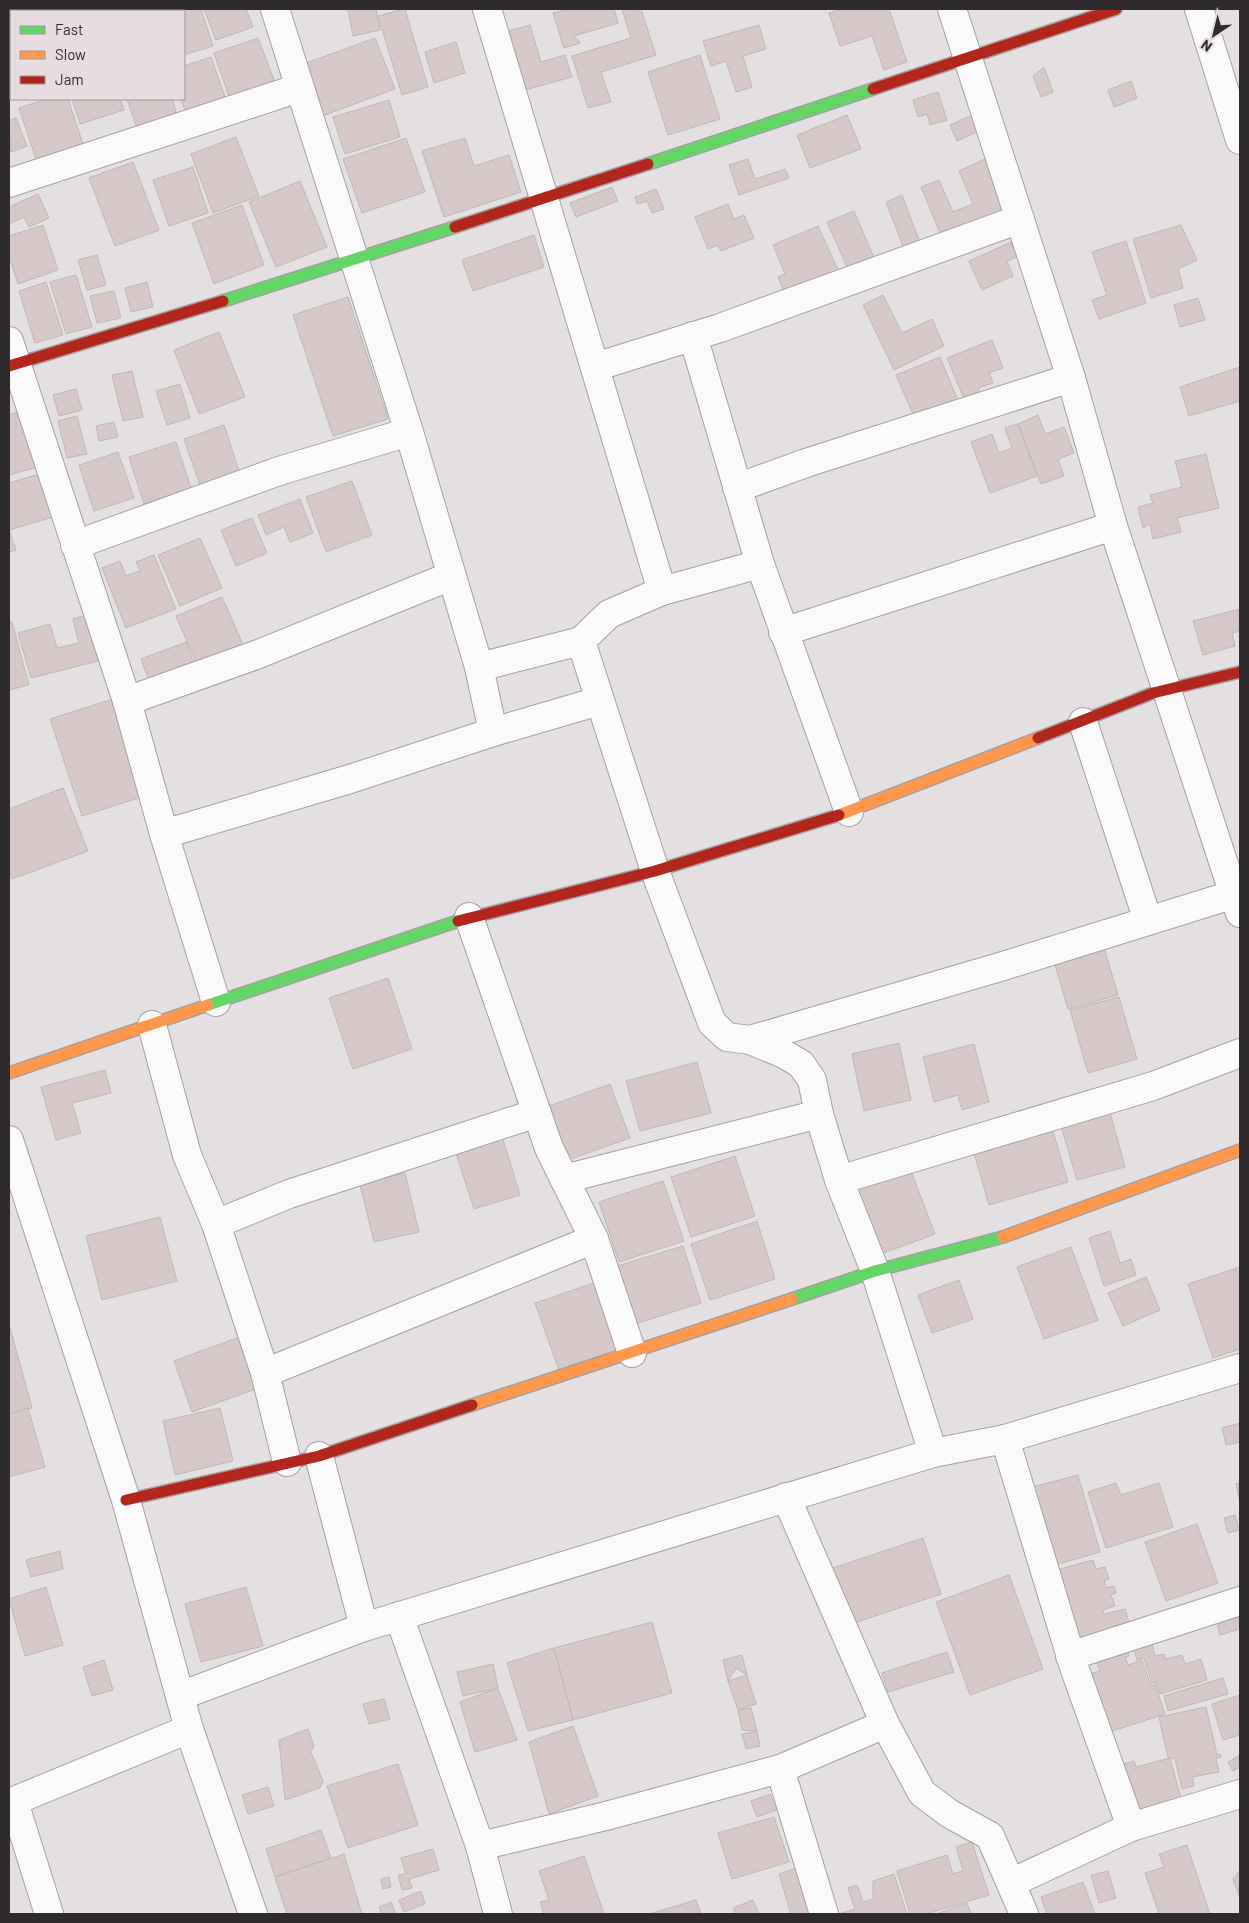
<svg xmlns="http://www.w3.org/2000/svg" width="1249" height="1923" font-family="Barlow,sans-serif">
  <rect width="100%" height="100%" fill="#e4dfe0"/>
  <!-- building -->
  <g fill="#d6c8c8" stroke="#bcb8b8">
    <polygon points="149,9 201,9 213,46 184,55 184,11 150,11"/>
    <polygon points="204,9 246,9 253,27 216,40"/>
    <polygon points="348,9 376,9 380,30 353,36"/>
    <polygon points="405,9 428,87 402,95 378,16"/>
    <polygon points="567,9 614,9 618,23 574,36 580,43 564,48 553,13"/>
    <polygon points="622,9 641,9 656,55 601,72 611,102 588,108 572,56 631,38"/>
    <polygon points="842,9 889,9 907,62 884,70 872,36 840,46 829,13"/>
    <polygon points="530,25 541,62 565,55 572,77 525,90 508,31"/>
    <polygon points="759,25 766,49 743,56 752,87 736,92 726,61 711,66 703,41"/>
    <polygon points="258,38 276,85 231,102 214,53"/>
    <polygon points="375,38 395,89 317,118 298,66"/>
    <polygon points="456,42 465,73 434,83 425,52"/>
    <polygon points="700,55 720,119 668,135 648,72"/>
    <polygon points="211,57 227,103 187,116 181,99 184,99 184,66"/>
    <polygon points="1044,67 1053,92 1041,97 1033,76"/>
    <polygon points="1131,81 1137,98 1114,107 1108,90"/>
    <polygon points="938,92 947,120 930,125 927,114 918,117 913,100"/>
    <polygon points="46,99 68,99 86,153 39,168 19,108"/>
    <polygon points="72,99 120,99 124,110 80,124"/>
    <polygon points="127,99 172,99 178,118 138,132"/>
    <polygon points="389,100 400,137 345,154 333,117"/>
    <polygon points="847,115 861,149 810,168 797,135"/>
    <polygon points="972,115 979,131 957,141 950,125"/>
    <polygon points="16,118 27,146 11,152 9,121"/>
    <polygon points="236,137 259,196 213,213 191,154"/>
    <polygon points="406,138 425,192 362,213 343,159"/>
    <polygon points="465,138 474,166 509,155 521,192 444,217 422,151"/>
    <polygon points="748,159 755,179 785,169 789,178 739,195 729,165"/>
    <polygon points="985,159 1008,213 943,240 921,187 939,180 953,212 973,204 959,171"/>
    <polygon points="133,162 159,230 115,246 89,178"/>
    <polygon points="193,167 208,213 169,226 153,180"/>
    <polygon points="300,181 327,247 276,267 249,202"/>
    <polygon points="612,187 618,201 576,217 570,203"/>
    <polygon points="656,189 664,209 652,213 647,201 637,204 635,197"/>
    <polygon points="38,194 49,218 29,227 24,217 9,224 9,207"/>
    <polygon points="902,195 922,248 906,254 886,202"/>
    <polygon points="728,204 734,219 744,215 754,238 721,251 718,245 708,249 695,217"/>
    <polygon points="242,205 264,265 214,284 192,223"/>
    <polygon points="854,211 875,260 849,271 827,222"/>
    <polygon points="43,225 58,270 18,284 9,256 9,236"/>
    <polygon points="1181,225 1197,260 1178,269 1183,288 1151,298 1133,239"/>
    <polygon points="818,226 839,272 786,297 778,277 785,274 773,245"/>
    <polygon points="534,235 544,267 473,291 462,260"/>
    <polygon points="1126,241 1146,303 1099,319 1092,300 1107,295 1092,252"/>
    <polygon points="1011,242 1017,257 1007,261 1013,276 982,290 969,261"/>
    <polygon points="97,255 106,285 87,290 78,260"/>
    <polygon points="76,275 92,327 66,334 50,282"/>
    <polygon points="46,282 63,335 35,343 19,291"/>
    <polygon points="147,282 153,307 131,312 125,288"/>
    <polygon points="114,291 121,318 97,323 90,296"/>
    <polygon points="883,295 902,333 932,319 944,346 894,370 863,305"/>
    <polygon points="348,297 388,419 333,436 293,315"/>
    <polygon points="1198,298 1205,320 1180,327 1174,305"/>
    <polygon points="219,332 245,397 199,414 174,350"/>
    <polygon points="992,340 1003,368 989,373 993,383 978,388 983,400 967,406 947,358"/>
    <polygon points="940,357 959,403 916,421 896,375"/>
    <polygon points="1240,367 1240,401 1189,416 1180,387"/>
    <polygon points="132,371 143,417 123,421 112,375"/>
    <polygon points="180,384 190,418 167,425 156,391"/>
    <polygon points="76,389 82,410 59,416 53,395"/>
    <polygon points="24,410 41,466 9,475 9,415"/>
    <polygon points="1038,415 1045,434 1064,427 1074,453 1058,459 1064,476 1041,484 1018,424"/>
    <polygon points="77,416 87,454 67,458 58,421"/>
    <polygon points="114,422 118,437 99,441 96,426"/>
    <polygon points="1018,424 1037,476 990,493 971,442 992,434 999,453 1012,448 1005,428"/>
    <polygon points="224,425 239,471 200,485 184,439"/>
    <polygon points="176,442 191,488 144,504 129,457"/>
    <polygon points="118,452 134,498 94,511 79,465"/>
    <polygon points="1206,454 1219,508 1177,518 1181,532 1153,539 1150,524 1143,528 1138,507 1153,503 1150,495 1182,487 1175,461"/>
    <polygon points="39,474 53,517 9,530 16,550 9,552 9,483"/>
    <polygon points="352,481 372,535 326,552 306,497"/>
    <polygon points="300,499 313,533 290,542 284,527 266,535 258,515"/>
    <polygon points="252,518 267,553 236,566 221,530"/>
    <polygon points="200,538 222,588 180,606 158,555"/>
    <polygon points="154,555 176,609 126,628 102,568 120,561 126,576 140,571 136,562"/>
    <polygon points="222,597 245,649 199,669 176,616"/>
    <polygon points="1240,609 1240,631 1232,633 1235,646 1203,655 1193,621"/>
    <polygon points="90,614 102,660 31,678 18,633 50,624 57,648 79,643 73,619"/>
    <polygon points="12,622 29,685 9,690 9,623"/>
    <polygon points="186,642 194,664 149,681 141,659"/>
    <polygon points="113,699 145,796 82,816 50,719"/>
    <polygon points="63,788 88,851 12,879 9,870 9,809"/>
    <polygon points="1101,937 1118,995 1068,1009 1051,951"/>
    <polygon points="388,978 412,1049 353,1069 329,998"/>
    <polygon points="1119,997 1137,1059 1088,1073 1070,1010"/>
    <polygon points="899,1043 911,1100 864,1111 852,1054"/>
    <polygon points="974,1044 989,1102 962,1110 958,1095 934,1102 923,1057"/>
    <polygon points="697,1062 711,1113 640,1131 626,1081"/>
    <polygon points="105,1070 111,1093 72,1103 81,1133 56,1140 41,1087"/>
    <polygon points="610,1084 630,1138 562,1162 543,1108"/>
    <polygon points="1108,1105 1125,1167 1077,1180 1059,1119"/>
    <polygon points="1051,1125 1068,1182 989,1205 972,1146"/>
    <polygon points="501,1133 520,1195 474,1209 454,1147"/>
    <polygon points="735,1156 755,1216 691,1237 671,1177"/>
    <polygon points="909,1166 935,1234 881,1254 855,1186"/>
    <polygon points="405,1173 419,1232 374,1242 360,1184"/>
    <polygon points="663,1181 684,1241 619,1262 599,1202"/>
    <polygon points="160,1217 177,1281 102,1300 86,1236"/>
    <polygon points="757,1221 775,1279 710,1300 691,1244"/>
    <polygon points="1110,1231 1120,1263 1131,1259 1136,1275 1104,1286 1089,1238"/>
    <polygon points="683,1246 701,1303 635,1324 617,1266"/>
    <polygon points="1071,1247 1098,1320 1044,1339 1017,1267"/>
    <polygon points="1240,1267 1240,1349 1213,1358 1188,1284"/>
    <polygon points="1146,1277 1160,1310 1123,1326 1108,1293"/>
    <polygon points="959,1280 973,1319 932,1333 918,1295"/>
    <polygon points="600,1281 624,1351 560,1373 535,1303"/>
    <polygon points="9,1324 32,1408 9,1414"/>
    <polygon points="245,1335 264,1386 192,1412 174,1361"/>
    <polygon points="28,1408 45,1467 9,1477 9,1414"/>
    <polygon points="220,1408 233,1461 175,1475 163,1421"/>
    <polygon points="1240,1423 1240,1442 1226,1445 1222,1428"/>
    <polygon points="1078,1475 1100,1552 1055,1565 1033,1487"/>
    <polygon points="1116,1483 1121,1495 1159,1483 1173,1527 1106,1548 1088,1492"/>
    <polygon points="1240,1483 1240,1502 1236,1484"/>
    <polygon points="1235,1515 1239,1530 1228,1533 1224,1518"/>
    <polygon points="1197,1524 1218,1583 1166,1601 1145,1542"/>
    <polygon points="923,1538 941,1594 848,1625 830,1569"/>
    <polygon points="60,1551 63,1569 31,1577 26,1560"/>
    <polygon points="1093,1560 1096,1569 1105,1567 1109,1579 1104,1581 1106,1588 1114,1586 1116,1593 1111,1595 1115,1606 1103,1610 1104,1614 1125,1609 1130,1626 1076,1648 1053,1571"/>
    <polygon points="1009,1575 1043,1669 970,1695 936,1602"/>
    <polygon points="46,1587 63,1645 25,1656 9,1599"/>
    <polygon points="246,1587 263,1646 201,1662 185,1604"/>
    <polygon points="1240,1617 1240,1629 1220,1635 1217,1622"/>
    <polygon points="652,1622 672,1693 573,1720 554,1648"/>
    <polygon points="1151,1641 1155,1656 1164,1654 1166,1659 1182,1655 1185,1664 1201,1659 1207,1680 1160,1694 1156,1682 1152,1683 1144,1658 1137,1660 1133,1647"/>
    <polygon points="554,1648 573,1720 528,1731 507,1663"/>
    <polygon points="1127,1648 1129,1656 1125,1657 1128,1665 1142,1660 1151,1686 1155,1684 1165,1714 1106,1733 1089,1674 1100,1671 1096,1658"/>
    <polygon points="947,1652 954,1672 888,1692 882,1673"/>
    <polygon points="742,1655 747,1675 736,1668 728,1681 723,1660"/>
    <polygon points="104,1660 113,1690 92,1696 83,1667"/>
    <polygon points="493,1664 498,1688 463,1696 457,1672"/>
    <polygon points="747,1675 756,1704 738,1710 728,1681"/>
    <polygon points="1223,1678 1228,1694 1168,1711 1164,1696"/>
    <polygon points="498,1688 517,1740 475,1752 460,1702"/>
    <polygon points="1240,1695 1240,1735 1223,1740 1212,1704"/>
    <polygon points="384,1699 390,1719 369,1724 363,1704"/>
    <polygon points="1206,1707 1217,1755 1221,1754 1221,1757 1216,1758 1219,1772 1192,1777 1194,1786 1182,1789 1175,1759 1168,1757 1159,1717"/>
    <polygon points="751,1708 757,1731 742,1730 738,1710"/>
    <polygon points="573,1726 598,1796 549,1814 529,1742"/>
    <polygon points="308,1729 314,1746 311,1752 323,1781 320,1788 285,1800 279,1740"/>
    <polygon points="757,1731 760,1746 746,1749 742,1734"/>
    <polygon points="1239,1756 1240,1767 1233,1771 1228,1762"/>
    <polygon points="1170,1758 1181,1798 1129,1812 1116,1766 1134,1761 1136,1767"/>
    <polygon points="398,1764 418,1825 348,1848 327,1786"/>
    <polygon points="268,1787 274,1806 248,1814 242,1795"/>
    <polygon points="770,1794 777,1810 757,1817 751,1801"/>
    <polygon points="774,1817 789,1862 732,1879 718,1833"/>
    <polygon points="321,1830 331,1858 275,1877 266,1849"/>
    <polygon points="972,1842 989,1895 926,1914 910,1914 897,1871 947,1855 953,1874 963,1871 956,1847"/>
    <polygon points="1187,1845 1210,1914 1159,1914 1145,1873 1164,1867 1159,1854"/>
    <polygon points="433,1849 439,1870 409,1879 412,1888 402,1890 398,1875 406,1874 401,1858"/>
    <polygon points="344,1854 362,1914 287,1914 275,1877"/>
    <polygon points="584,1856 604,1914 544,1914 540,1902 549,1900 539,1871"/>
    <polygon points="797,1868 812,1914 791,1914 779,1874"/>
    <polygon points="1240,1870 1240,1898 1233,1879"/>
    <polygon points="1108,1871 1116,1898 1099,1903 1091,1875"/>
    <polygon points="894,1874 907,1914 839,1914 855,1909 848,1888 857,1885 863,1902 873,1899 873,1881"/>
    <polygon points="389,1877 391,1887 383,1889 381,1879"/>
    <polygon points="1083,1882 1095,1914 1047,1914 1041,1897"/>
    <polygon points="421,1891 425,1904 404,1912 399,1900"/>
    <polygon points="696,1900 701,1914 649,1914"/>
    <polygon points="753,1900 759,1914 736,1914 733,1908"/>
    <polygon points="391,1902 396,1914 382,1914 379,1907"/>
    <polygon points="967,1903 971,1914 936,1914"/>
  </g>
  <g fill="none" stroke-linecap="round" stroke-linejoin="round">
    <defs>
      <g id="street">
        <polyline points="275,9 409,432 479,667 493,732"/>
        <polyline points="487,9 662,591"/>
        <polyline points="952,9 1071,378 1113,526 1240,913"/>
        <polyline points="1199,9 1240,140"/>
        <polyline points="9,183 299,88"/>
        <polyline points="693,336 760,564 849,812"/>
        <polyline points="9,341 127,701 164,834 216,1002"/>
        <polyline points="595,367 720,328 1020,219"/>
        <polyline points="737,488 806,463 1071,378"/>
        <polyline points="75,545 279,471 409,432"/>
        <polyline points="783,632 1113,526"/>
        <polyline points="581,641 609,614 662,591 760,564"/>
        <polyline points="479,667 581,641 655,871 712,1023 727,1037 750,1040 784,1054 801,1064 812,1080 819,1114 839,1180 875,1271 933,1453"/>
        <polyline points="127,701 256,655 451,576"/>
        <polyline points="1083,722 1148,921"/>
        <polyline points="164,834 350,779 493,732 599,701"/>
        <polyline points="469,917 549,1148 594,1239 632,1353"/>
        <polyline points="152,1025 187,1155 216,1224 289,1194 537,1113"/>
        <polyline points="750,1040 1000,967 1235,894"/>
        <polyline points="9,1140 126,1500 189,1729 253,1914"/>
        <polyline points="564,1179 819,1114"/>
        <polyline points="839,1180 1153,1086 1240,1053"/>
        <polyline points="216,1224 265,1373 287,1462"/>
        <polyline points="265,1373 594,1239"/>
        <polyline points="1005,1439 1074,1667 1131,1827"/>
        <polyline points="319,1456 364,1627"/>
        <polyline points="786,1497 885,1724"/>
        <polyline points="399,1616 480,1846 498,1914"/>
        <polyline points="1070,1656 1240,1601"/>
        <polyline points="180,1696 364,1627 933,1453 1005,1439 1240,1368"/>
        <polyline points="780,1769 824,1914"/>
        <polyline points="14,1802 49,1914"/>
        <polyline points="9,1803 189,1729"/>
        <polyline points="480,1846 606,1816 780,1769 885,1724 922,1793 950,1814 990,1836 1024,1914"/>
        <polyline points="1011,1883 1131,1827 1240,1794"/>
      </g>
      <g id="fast">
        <polyline points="648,164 873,89"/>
        <polyline points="223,301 455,227"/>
        <polyline points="208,1005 458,921"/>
        <polyline points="792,1299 875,1271 1003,1237"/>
      </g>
      <g id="slow">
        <polyline points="839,815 1038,738"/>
        <polyline points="9,1073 208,1005"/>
        <polyline points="1003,1237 1240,1150"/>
        <polyline points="472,1405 792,1299"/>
      </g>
      <g id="jam">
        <polyline points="873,89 1116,9"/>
        <polyline points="455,227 648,164"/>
        <polyline points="9,366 223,301"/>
        <polyline points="1038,738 1153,693 1240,672"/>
        <polyline points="458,921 655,871 839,815"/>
        <polyline points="126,1500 319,1456 472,1405"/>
      </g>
    </defs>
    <!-- street casing -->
    <use href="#street" stroke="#a4a0a1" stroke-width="30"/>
    <!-- fast casing -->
    <use href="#fast" stroke="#a4a0a1" stroke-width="14"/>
    <!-- slow casing -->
    <use href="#slow" stroke="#a4a0a1" stroke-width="14"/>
    <!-- jam casing -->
    <use href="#jam" stroke="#a4a0a1" stroke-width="14"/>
    <!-- street -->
    <use href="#street" stroke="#fbfafa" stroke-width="28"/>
    <!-- fast -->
    <use href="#fast" stroke="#63d668" stroke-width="11"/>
    <!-- slow -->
    <use href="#slow" stroke="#ff974d" stroke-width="11"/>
    <!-- jam -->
    <use href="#jam" stroke="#b3261e" stroke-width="11"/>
  </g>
  <!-- border -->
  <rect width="1249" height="1923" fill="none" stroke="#2f2b2c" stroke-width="20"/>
  <!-- legend -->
  <rect x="10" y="10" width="175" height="90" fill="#e7dcdf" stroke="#9d9597"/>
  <rect x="20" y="26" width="25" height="8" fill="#63d668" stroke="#9d9597"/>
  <text x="55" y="35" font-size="15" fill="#2f2b2c">Fast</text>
  <rect x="20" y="51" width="25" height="8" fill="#ff974d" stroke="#9d9597"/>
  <text x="55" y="60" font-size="15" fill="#2f2b2c">Slow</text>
  <rect x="20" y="76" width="25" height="8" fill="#b3261e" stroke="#9d9597"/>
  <text x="55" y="85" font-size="15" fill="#2f2b2c">Jam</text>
  <!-- north arrow -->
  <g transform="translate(1214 35) rotate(215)" stroke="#e7dcdf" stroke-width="4" paint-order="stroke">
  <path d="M0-4L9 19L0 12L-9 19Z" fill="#2f2b2c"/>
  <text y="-8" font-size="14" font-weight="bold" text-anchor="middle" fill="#2f2b2c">N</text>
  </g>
</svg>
